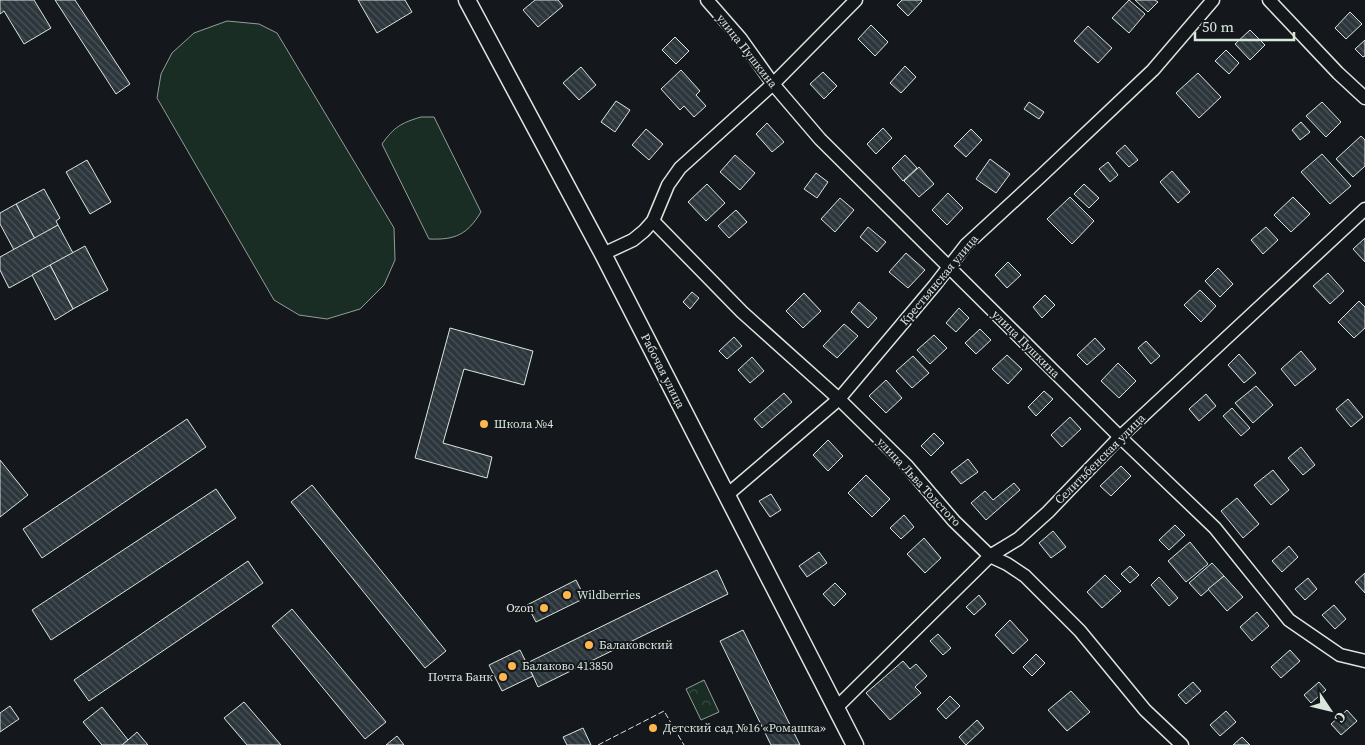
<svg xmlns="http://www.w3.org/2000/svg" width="1365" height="745" font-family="'Source Serif 4',serif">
  <defs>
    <pattern id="forest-crowns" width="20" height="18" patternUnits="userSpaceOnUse" patternTransform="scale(1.25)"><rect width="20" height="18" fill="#1a2d24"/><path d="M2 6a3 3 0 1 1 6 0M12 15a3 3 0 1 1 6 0" fill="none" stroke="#3b4b43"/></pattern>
    <pattern id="building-back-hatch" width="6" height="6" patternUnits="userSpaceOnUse" patternTransform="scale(1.25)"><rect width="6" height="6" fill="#2c363c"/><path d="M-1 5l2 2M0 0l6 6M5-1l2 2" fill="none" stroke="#4a5358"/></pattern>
  </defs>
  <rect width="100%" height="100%" fill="#14181c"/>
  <!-- forest -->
  <polygon fill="url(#forest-crowns)" stroke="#939e99" points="704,680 719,712 701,720 686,689"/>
  <!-- pitch -->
  <g fill="#1a2d24" stroke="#939e99">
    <polygon points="227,21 259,24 277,33 394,228 395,260 384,285 360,309 327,319 299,315 274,300 157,98 161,74 172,53 194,33"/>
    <path d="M421,117H434L481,212C467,235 455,240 429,239L382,144C394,127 401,123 421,117Z"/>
  </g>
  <!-- building -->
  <g fill="url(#building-back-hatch)" stroke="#d8e6dc">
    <polygon points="0,0 34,0 51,28 24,44 4,11 0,14"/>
    <polygon points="55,0 75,0 130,84 116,94"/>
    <polygon points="358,0 405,0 412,12 377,33"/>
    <polygon points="535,0 558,0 563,6 538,27 523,10"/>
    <polygon points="902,0 921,0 922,1 908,16 897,5"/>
    <polygon points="1129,0 1145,14 1129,33 1112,18"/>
    <polygon points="1135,0 1155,0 1158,2 1148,12"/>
    <polygon points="1350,12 1362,24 1346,39 1335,28"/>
    <polygon points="871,25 888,42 875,56 858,39"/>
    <polygon points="1088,26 1112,48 1098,63 1074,41"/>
    <polygon points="1250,30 1265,45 1250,60 1235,44"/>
    <polygon points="675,37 689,51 676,64 662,50"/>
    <polygon points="1365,40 1365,56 1363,57 1355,49"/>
    <polygon points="1226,50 1239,63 1229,74 1215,61"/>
    <polygon points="905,66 916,77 901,93 890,83"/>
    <polygon points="581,67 596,85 579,100 563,83"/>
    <polygon points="681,70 700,91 696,95 706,106 694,117 684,106 680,110 661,89"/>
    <polygon points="823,72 837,86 824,99 810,84"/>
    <polygon points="1198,73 1221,97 1199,118 1176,93"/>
    <polygon points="616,101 630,110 615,132 601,122"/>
    <polygon points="1029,102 1044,112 1039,119 1024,109"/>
    <polygon points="1322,102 1341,122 1326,137 1306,116"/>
    <polygon points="1301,122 1310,132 1300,140 1292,130"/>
    <polygon points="767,123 784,142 772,152 756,134"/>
    <polygon points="883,128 892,138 876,154 867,144"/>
    <polygon points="646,129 663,144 649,160 632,145"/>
    <polygon points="971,129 982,140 966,157 954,146"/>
    <polygon points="1361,136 1365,140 1365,166 1353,177 1336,159"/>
    <polygon points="1125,145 1138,160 1129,167 1116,153"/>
    <polygon points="1322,154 1351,186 1330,204 1301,172"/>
    <polygon points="735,155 755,173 740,190 720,172"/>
    <polygon points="905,155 917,168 903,181 892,168"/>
    <polygon points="990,159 1010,174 996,193 976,179"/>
    <polygon points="87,160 111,202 90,214 66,172"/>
    <polygon points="1108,162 1118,175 1110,182 1099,169"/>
    <polygon points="919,167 934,184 919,197 904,181"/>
    <polygon points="1172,171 1190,192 1178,203 1160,182"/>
    <polygon points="816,173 828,182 817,198 804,189"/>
    <polygon points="707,184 725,203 706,221 688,202"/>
    <polygon points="1084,184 1099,198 1089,208 1074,194"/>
    <polygon points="44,189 60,218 56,221 58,225 35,239 16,204"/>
    <polygon points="948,193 963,208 947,225 932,210"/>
    <polygon points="1070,197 1094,221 1072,244 1047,219"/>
    <polygon points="1293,197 1310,214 1291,232 1274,215"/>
    <polygon points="840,198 854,210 835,232 821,219"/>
    <polygon points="16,204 35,239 14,250 0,224 0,213"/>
    <polygon points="736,210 747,222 729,238 718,226"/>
    <polygon points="58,225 73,253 9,288 0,270 0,257"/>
    <polygon points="868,227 886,242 877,252 860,237"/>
    <polygon points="1266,227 1278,240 1263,254 1251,240"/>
    <polygon points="1365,238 1365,262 1353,249"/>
    <polygon points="85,246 108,290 73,309 50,265"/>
    <polygon points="906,253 925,270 908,288 889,272"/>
    <polygon points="1008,262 1021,275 1007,288 995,275"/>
    <polygon points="50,265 73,309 55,320 32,275"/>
    <polygon points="1218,268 1233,284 1220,297 1205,281"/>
    <polygon points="1328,273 1344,291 1330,304 1313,286"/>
    <polygon points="1200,290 1216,306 1201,322 1184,305"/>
    <polygon points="692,292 699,298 690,309 683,302"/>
    <polygon points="804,293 821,311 803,328 786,311"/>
    <polygon points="1045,295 1055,305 1042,318 1033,307"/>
    <polygon points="1359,301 1365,307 1365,328 1354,338 1338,322"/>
    <polygon points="859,302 877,318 868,328 851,312"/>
    <polygon points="959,308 969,318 956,332 946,323"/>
    <polygon points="844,324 858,336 837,358 823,346"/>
    <polygon points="450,328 533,351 524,385 464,369 443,443 492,457 487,478 415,458"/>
    <polygon points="980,329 991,340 976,354 965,343"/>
    <polygon points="934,335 947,348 930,364 917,350"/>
    <polygon points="734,337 742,346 727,359 719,351"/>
    <polygon points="1095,338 1105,349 1087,365 1077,355"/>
    <polygon points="1146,341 1160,356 1151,364 1138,348"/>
    <polygon points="1301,351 1316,369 1295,386 1281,369"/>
    <polygon points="1239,354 1256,373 1244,383 1228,365"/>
    <polygon points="1007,355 1022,369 1008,384 992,369"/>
    <polygon points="913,356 929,373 912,388 896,371"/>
    <polygon points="752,357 764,371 750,383 738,370"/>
    <polygon points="1118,363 1136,381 1119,398 1101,381"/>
    <polygon points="886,380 902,398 886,413 869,396"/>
    <polygon points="1256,386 1273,405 1253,423 1235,403"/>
    <polygon points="1044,391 1053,399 1036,416 1028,407"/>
    <polygon points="784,393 792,402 762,428 754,419"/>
    <polygon points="1206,394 1216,406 1199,421 1189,409"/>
    <polygon points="1348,399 1363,417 1351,427 1336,409"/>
    <polygon points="1232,408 1250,428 1241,436 1223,416"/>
    <polygon points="1070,417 1081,429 1062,447 1051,435"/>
    <polygon points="187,419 206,447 42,558 23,529"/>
    <polygon points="934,433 944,443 931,456 921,446"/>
    <polygon points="828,440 843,456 828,471 813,455"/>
    <polygon points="1301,447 1315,465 1303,475 1288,458"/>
    <polygon points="968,459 978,472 961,484 951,472"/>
    <polygon points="0,460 28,495 0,517"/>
    <polygon points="1121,466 1131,476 1111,496 1100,486"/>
    <polygon points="1273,470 1289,490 1271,505 1254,485"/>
    <polygon points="866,475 890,499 872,517 848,493"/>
    <polygon points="1014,483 1020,490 986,520 971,503 985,491 993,500"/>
    <polygon points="312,485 446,651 425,668 291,502"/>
    <polygon points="216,489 236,518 51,640 32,610"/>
    <polygon points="771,494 781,510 770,517 759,501"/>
    <polygon points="1237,498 1259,524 1243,538 1221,511"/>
    <polygon points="904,515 914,527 901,539 890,528"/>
    <polygon points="1175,525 1185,535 1169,550 1159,540"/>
    <polygon points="1053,531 1066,547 1051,558 1039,543"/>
    <polygon points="924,538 941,558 925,573 907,554"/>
    <polygon points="1190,542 1208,564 1186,582 1168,561"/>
    <polygon points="1289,546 1298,557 1282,572 1272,561"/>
    <polygon points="819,552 827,563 807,577 799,566"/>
    <polygon points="248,561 263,583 89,701 74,680"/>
    <polygon points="1212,563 1224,576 1201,596 1189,583"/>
    <polygon points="1130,566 1139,575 1130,583 1121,574"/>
    <polygon points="717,570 728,594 538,687 527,663"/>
    <polygon points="1365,573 1365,593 1355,582"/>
    <polygon points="1105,575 1121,591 1102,608 1087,592"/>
    <polygon points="1224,576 1243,597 1227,611 1208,589"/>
    <polygon points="1159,577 1178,598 1169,606 1151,585"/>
    <polygon points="1308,578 1317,589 1305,600 1295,589"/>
    <polygon points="576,580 585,598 536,622 527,605"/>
    <polygon points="835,583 846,594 834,606 823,594"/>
    <polygon points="979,595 986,604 974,615 966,607"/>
    <polygon points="1334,605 1346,619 1335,629 1322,615"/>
    <polygon points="292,609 386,722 365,739 272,626"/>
    <polygon points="1257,612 1269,626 1252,641 1240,627"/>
    <polygon points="1010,620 1028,640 1013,654 995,635"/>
    <polygon points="743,630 800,745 771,745 720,641"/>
    <polygon points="938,634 951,648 943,655 930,641"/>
    <polygon points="520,650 533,676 502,691 489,665"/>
    <polygon points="1290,650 1300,661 1281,678 1271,667"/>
    <polygon points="1036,654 1045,663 1032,676 1023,667"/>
    <polygon points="903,661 910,669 916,664 927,676 915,687 921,693 890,720 866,693"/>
    <polygon points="1193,682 1201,691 1186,704 1178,695"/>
    <polygon points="1319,682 1326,690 1311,703 1304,695"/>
    <polygon points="1071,691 1090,712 1067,731 1048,710"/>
    <polygon points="950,696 960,706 946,719 937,709"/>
    <polygon points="244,702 281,745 247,745 224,718"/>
    <polygon points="10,706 19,719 0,732 0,713"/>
    <polygon points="102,707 128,740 122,745 102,745 83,722"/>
    <polygon points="1347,710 1357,721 1341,735 1331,724"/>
    <polygon points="1226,711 1236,722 1220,736 1210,725"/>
    <polygon points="977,720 984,728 966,745 959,737"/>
    <polygon points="583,728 591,745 567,745 563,737"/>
    <polygon points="137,732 148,745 122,745 128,740"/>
    <polygon points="397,736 404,745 386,745"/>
    <polygon points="1242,737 1250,745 1233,745"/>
  </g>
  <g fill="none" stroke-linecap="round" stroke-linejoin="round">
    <defs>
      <g id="street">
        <polyline points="707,0 741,39 773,84 820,139 1120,437 1215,528 1289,620 1340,655 1365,661"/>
        <polyline points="1269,0 1338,73 1365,98"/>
        <polyline points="653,221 742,312 839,399 906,465 954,521 990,556 1007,564 1025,576 1080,631 1145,710 1182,745"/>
        <polyline points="603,254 633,240 644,231 653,221 668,185 680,168 773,84 856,0"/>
        <polyline points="727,495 839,399 935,285 966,245 1041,176 1153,70 1213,0"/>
        <polyline points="836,708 990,556 1018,539 1048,512 1120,437 1365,209"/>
      </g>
      <polyline id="secondary" points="467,0 603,254 855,745"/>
    </defs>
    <!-- street casing -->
    <use href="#street" stroke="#d8e6dc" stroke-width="15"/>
    <!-- secondary casing -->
    <use href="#secondary" stroke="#d8e6dc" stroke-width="19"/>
    <!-- street -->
    <use href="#street" stroke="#14181c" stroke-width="12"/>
    <!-- secondary -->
    <use href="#secondary" stroke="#14181c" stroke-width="16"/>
    <!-- fence -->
    <polyline stroke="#d8e6dc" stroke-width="1" stroke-dasharray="6 2.5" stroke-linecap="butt" points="598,745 664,711 684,745"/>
  </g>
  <!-- markers -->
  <g fill="#ffb74d" stroke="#14181c" stroke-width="2">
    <circle cx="484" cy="424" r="5"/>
    <circle cx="567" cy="595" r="5"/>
    <circle cx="544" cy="608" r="5"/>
    <circle cx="589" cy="645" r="5"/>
    <circle cx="512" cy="666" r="5"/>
    <circle cx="503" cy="677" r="5"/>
    <circle cx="653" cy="728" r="5"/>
  </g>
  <g text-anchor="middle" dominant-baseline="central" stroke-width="4" stroke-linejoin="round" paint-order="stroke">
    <!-- street labels -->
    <g font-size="12" fill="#d8e6dc" stroke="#14181c">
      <text transform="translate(747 51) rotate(52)">улица Пушкина</text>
      <text transform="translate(939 280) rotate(-50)">Крестьянская улица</text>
      <text transform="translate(1026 344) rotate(45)">улица Пушкина</text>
      <text transform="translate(663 371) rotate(63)">Рабочая улица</text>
      <text transform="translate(1100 459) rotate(-45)">Селитьбенская улица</text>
      <text transform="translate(919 482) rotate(47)">улица Льва Толстого</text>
    </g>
    <!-- poi labels -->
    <g font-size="12" fill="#d8e6dc" stroke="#14181c" text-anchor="start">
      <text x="494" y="424">Школа №4</text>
      <text x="577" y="595">Wildberries</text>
      <text x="534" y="608" text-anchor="end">Ozon</text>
      <text x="599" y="645">Балаковский</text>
      <text x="522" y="666">Балаково 413850</text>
      <text x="493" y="677" text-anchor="end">Почта Банк</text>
      <text x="663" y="728">Детский сад №16 «Ромашка»</text>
    </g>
  </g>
  <!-- north arrow -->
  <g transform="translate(1330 710) rotate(125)" stroke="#14181c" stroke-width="4" paint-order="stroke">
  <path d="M0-4L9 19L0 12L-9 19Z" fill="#d8e6dc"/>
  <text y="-8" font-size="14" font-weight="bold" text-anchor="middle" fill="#d8e6dc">С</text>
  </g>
  <!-- scale -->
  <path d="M1195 32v8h99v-8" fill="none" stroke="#d8e6dc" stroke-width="2.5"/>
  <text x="1202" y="32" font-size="15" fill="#d8e6dc" stroke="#14181c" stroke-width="4" paint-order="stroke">50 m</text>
</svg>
